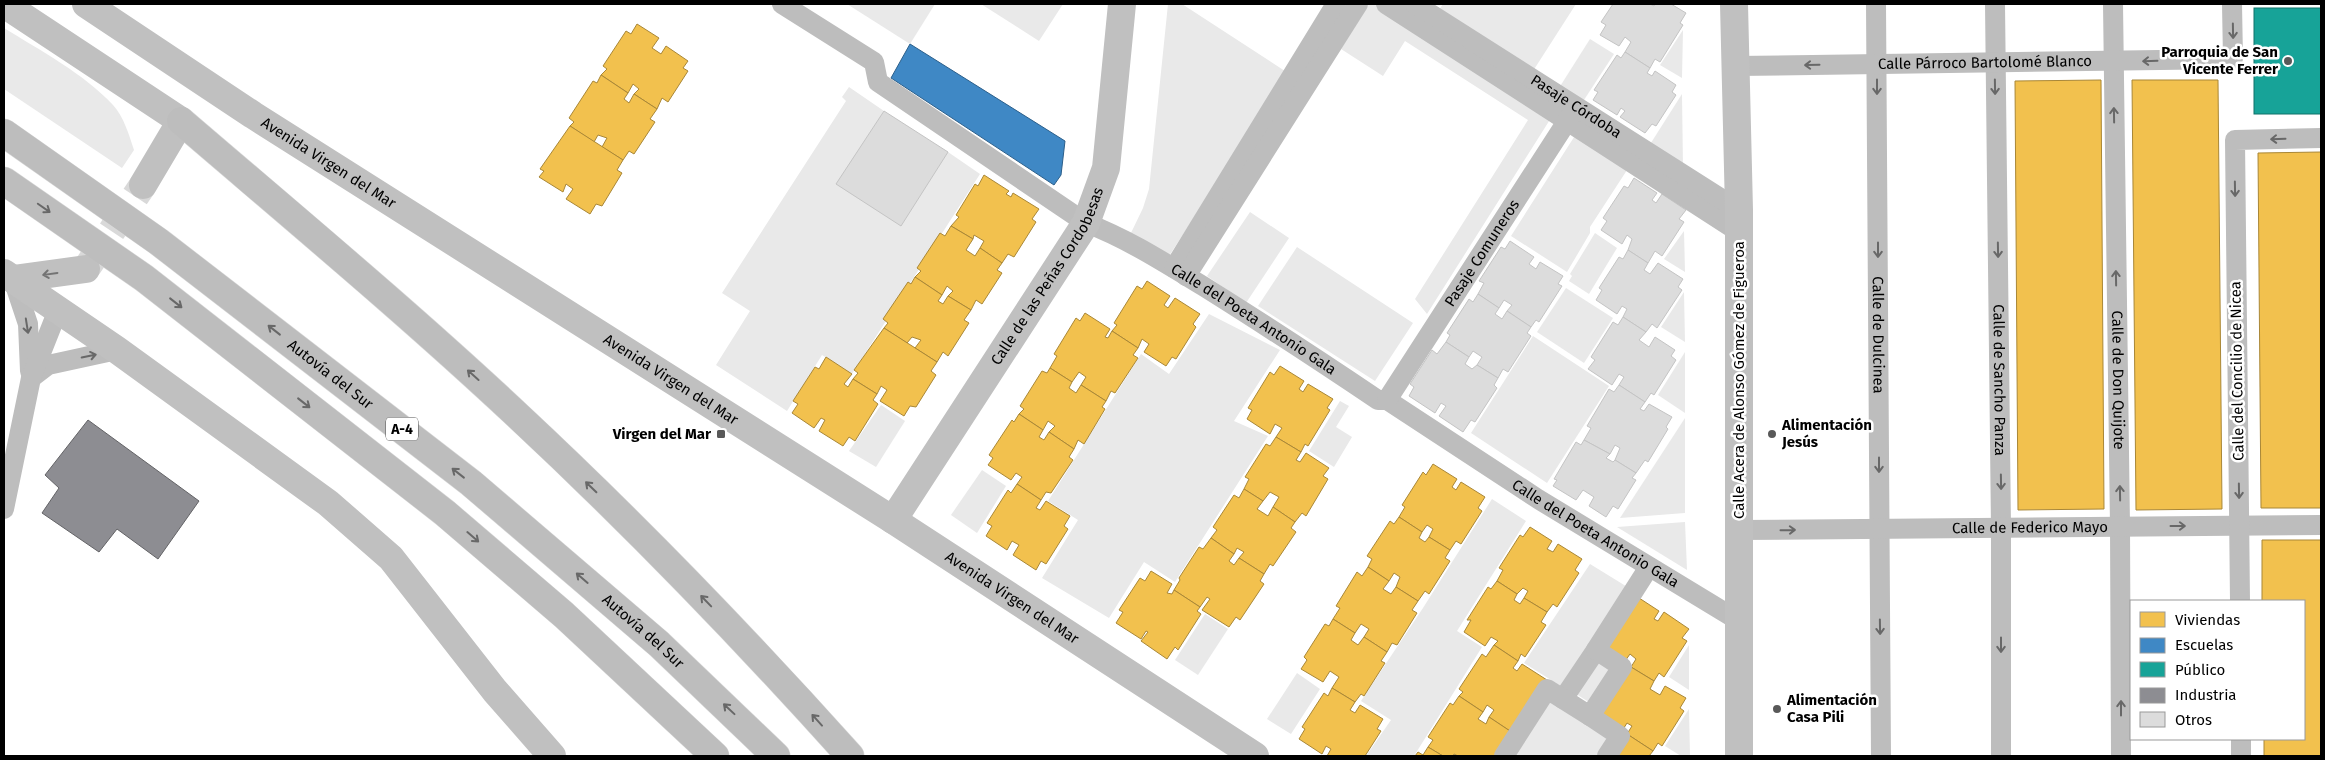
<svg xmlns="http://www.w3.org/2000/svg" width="2325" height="760" font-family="'Fira Sans',sans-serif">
  <rect width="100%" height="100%" fill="#fff"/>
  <!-- green -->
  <g fill="#e9e9e9">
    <polygon points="847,4 935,4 910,44"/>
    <polygon points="981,4 1063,4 1039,41"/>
    <polygon points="1168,4 1182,4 1288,73 1167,259 1130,235 1143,208 1149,189"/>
    <polygon points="1369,4 1374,4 1551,118 1427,314 1415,299 1528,120 1405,41 1383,76 1341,49"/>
    <polygon points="1443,4 1576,4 1533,71 1439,10"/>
    <path d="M4,28C41,51 83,73 113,105C124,117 129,135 134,150L122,168L4,89Z"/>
    <polygon points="1683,30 1682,78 1660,65"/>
    <polygon points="1590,39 1614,54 1582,103 1559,88"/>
    <polygon points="849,87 884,111 837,184 901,225 948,152 980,174 852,374 822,355 787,411 716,365 750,311 722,293 846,101 842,97"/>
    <polygon points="1682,94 1683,169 1649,146"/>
    <polygon points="1576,134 1629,167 1590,227 1590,233 1567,272 1511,236"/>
    <polygon points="1250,212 1289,238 1246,303 1207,276"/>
    <polygon points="1684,231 1685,272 1664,259"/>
    <polygon points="1595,233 1617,248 1589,294 1569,281 1572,276 1570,274"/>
    <polygon points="1297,247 1413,323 1375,381 1258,306"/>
    <polygon points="1566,288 1613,318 1584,363 1537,332"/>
    <polygon points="1684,292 1685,342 1661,327"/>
    <polygon points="1209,314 1280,350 1234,421 1268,436 1175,582 1144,562 1109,618 1042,578 1078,520 1048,501 1141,354 1169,374"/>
    <polygon points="1533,336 1609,386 1547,483 1471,433"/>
    <polygon points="1685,352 1685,413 1658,395"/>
    <polygon points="1340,401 1349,406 1336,427 1352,437 1334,467 1309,451"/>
    <polygon points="881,405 905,421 876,467 849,451"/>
    <polygon points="1685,418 1685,513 1620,518"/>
    <polygon points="982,470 1006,486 977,533 951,515"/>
    <polygon points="1492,499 1526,521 1457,631 1482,647 1414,756 1366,756 1391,720 1361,701 1423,608"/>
    <polygon points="1685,522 1687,570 1617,527"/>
    <polygon points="1590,564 1629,588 1567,690 1524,663"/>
    <polygon points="1205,614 1228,629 1198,675 1175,660"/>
    <polygon points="1689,645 1689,690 1669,677"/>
    <polygon points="1597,654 1618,668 1595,706 1573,692"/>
    <polygon points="1297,673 1320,689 1291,734 1267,719"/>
    <polygon points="1547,692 1616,736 1603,756 1507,756"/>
    <polygon points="1689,709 1690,756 1681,756 1665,746"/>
  </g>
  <!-- homes -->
  <g fill="#f2c14e" stroke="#a98737">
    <polygon points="637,24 659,38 652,48 661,54 666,46 688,61 683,68 688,71 668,102 662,98 657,109 634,94 639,89 633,84 628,93 601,75 607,69 603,66 626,31 631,34"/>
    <polygon points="601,75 628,93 624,99 629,103 634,94 657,109 650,119 655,122 634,154 629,151 623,160 602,147 607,138 598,135 594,142 570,126 574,122 569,118 593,81 597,83"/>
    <polygon points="2101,80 2104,509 2018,510 2015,81"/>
    <polygon points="2132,80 2218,80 2222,509 2136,510"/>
    <polygon points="570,126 623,160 617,170 622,173 602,206 596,204 590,214 566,199 573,189 566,184 563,192 539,177 544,171 540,169"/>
    <polygon points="2321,152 2321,508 2261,508 2258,153"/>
    <polygon points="984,175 1009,191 1006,194 1011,197 1013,193 1039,209 1032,219 1036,222 1014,257 1008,254 1002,263 980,248 984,241 974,235 973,239 951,226 959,217 956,215 975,184 978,186"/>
    <polygon points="951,226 973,239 966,250 975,256 980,248 1002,263 997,270 1002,273 982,304 976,300 971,310 948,296 953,291 947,286 942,295 915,277 921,271 917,268 940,233 945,236"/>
    <polygon points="915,277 942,295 938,301 943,304 948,296 971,310 964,320 969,323 948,356 943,352 937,362 915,348 921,340 912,337 907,343 884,328 888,323 883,319 908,282 911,284"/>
    <polygon points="1147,281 1170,296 1164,305 1168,308 1175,298 1200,314 1193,324 1196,327 1176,359 1172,357 1166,366 1144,352 1149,344 1142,339 1138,348 1112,331 1117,325 1114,323 1137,286 1142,289"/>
    <polygon points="1085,313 1110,329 1105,337 1108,338 1112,331 1138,348 1133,355 1138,358 1115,393 1111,391 1106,401 1081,385 1086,377 1079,372 1072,382 1050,368 1057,356 1054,354 1076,318 1080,321"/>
    <polygon points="884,328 937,362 931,371 936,375 916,407 910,406 904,416 880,401 887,390 881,386 877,394 853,379 858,373 854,370"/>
    <polygon points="826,357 852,374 844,384 848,387 853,379 877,394 873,400 878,404 855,441 849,437 843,446 819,431 825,420 821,418 814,428 792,413 798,404 793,401 815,367 819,369"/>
    <polygon points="1280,366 1304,381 1299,389 1303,392 1308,384 1333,399 1327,408 1330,410 1308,446 1305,444 1301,452 1276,437 1282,428 1275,424 1270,434 1247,419 1252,410 1248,408 1270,372 1274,375"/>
    <polygon points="1050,368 1072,382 1069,388 1076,393 1081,385 1106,401 1102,407 1105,409 1084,444 1078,440 1074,449 1049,432 1055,426 1048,421 1043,430 1019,414 1024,409 1020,406 1042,371 1047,373"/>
    <polygon points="1019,414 1043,430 1039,437 1044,440 1049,432 1074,449 1069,457 1073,460 1051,493 1046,492 1041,500 1017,484 1022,477 1016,473 1011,480 988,465 993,458 989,455 1012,420 1014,422"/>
    <polygon points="1276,437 1301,452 1296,460 1300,462 1306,453 1329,468 1323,476 1328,479 1306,516 1302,513 1295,522 1273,507 1279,497 1270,492 1263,501 1244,489 1249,479 1245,477 1266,444 1270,446"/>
    <polygon points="1433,464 1457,479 1452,487 1456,490 1461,482 1485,497 1478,508 1482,511 1461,544 1456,541 1450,550 1429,537 1433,529 1427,525 1422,532 1399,517 1405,507 1402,505 1423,472 1426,475"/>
    <polygon points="1017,484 1041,500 1036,508 1040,510 1046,501 1070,516 1064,526 1068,529 1046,564 1041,561 1036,570 1013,555 1019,545 1012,541 1007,550 986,536 992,526 987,523 1008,490 1011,493"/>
    <polygon points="1244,489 1263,501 1257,509 1268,516 1273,507 1295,522 1291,528 1296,532 1273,566 1270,564 1264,574 1239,558 1244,552 1237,548 1234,554 1211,538 1217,530 1213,527 1234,495 1239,498"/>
    <polygon points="1399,517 1422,532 1419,538 1425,542 1429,537 1450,550 1445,558 1450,561 1429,594 1425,591 1418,601 1396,587 1400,577 1394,573 1389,581 1368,567 1372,559 1367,556 1390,521 1394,524"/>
    <polygon points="1530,527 1552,541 1547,549 1553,552 1558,544 1582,559 1575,570 1579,573 1557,607 1553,604 1547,612 1524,598 1528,591 1523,588 1517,594 1497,581 1503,570 1499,568 1520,535 1523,537"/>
    <polygon points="1211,538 1234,554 1229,561 1234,565 1239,558 1264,574 1260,581 1264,584 1240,620 1236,617 1229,627 1202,610 1210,599 1207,597 1200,607 1174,590 1180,580 1179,578 1199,547 1203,549"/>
    <polygon points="2262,540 2321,540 2321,756 2264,756 2264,739 2304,739 2304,601 2262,601"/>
    <polygon points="1368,567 1389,581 1383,589 1391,594 1396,587 1418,601 1412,610 1417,613 1397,645 1392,643 1387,652 1364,637 1369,629 1361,624 1355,633 1333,619 1340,608 1336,606 1357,572 1362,576"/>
    <polygon points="1151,571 1172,584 1167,593 1172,594 1174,590 1200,607 1197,611 1201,614 1178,650 1175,647 1167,659 1141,641 1148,632 1146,631 1141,639 1116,623 1123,612 1119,610 1140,578 1145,581"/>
    <polygon points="1497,581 1517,594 1514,600 1520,604 1524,598 1547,612 1541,622 1546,625 1525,657 1521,654 1518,661 1494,645 1498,641 1491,637 1485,646 1464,632 1471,620 1467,620 1488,587 1491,589"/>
    <polygon points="1636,596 1659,611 1654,619 1658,621 1664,612 1689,629 1682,638 1687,641 1664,677 1659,673 1654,681 1631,667 1636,659 1630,654 1623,664 1602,651"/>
    <polygon points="1333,619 1355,633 1351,640 1358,645 1364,637 1387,652 1381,661 1385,663 1364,696 1361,694 1355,702 1332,688 1339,677 1330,671 1323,682 1301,669 1307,660 1304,657 1325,624 1329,626"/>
    <polygon points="1494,645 1518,661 1513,668 1517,671 1522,664 1547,680 1513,733 1489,717 1494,710 1487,705 1483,712 1459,696 1463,692 1459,689 1482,654 1486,657"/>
    <polygon points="1631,667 1654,681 1650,689 1660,695 1665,686 1686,698 1680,708 1684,711 1662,746 1658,743 1653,751 1627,734 1632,726 1627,723 1622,731 1600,717"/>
    <polygon points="1332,688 1355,702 1350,710 1355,713 1360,705 1383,719 1377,729 1381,731 1365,756 1327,756 1331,749 1326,746 1322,754 1299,739 1305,729 1302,727 1324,693 1328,696"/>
    <polygon points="1459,696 1483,712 1478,719 1486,724 1489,717 1513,733 1503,756 1458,756 1454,754 1453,756 1443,756 1428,747 1433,740 1428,737 1450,703 1453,705"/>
    <polygon points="1627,734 1653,751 1649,756 1610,756"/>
    <polygon points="1428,747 1443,756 1415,756 1418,752 1423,755"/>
  </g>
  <!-- schools -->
  <polygon fill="#3f88c5" stroke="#2c5f8a" points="910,44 1065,141 1061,175 1054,185 891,78"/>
  <!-- public -->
  <rect fill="#17a398" stroke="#10726a" x="2254" y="8" width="67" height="106"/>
  <!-- industry -->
  <polygon fill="#8d8d92" stroke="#636366" points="88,420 199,501 158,559 117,529 99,552 42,513 59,488 45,475"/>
  <!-- building -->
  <g fill="#dcdcdc" stroke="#c4c4c4">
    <polygon points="1613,4 1650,4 1654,6 1655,4 1671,4 1686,13 1680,23 1683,25 1660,62 1655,59 1650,68 1625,52 1631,42 1625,37 1619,46 1600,35 1606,25 1601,22"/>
    <polygon points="1625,52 1650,68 1647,73 1652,76 1655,71 1676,85 1672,92 1676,95 1656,126 1652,124 1645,133 1620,117 1625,111 1621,108 1617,115 1593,100 1598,92 1594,90 1617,55 1621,58"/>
    <polygon points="884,111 948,152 901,226 836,184"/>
    <polygon points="1634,178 1657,193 1652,200 1656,203 1662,194 1686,210 1679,219 1684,222 1662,256 1655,251 1648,263 1628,250 1632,239 1627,235 1622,244 1601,230 1607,221 1603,218 1624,186 1628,188"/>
    <polygon points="1510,241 1534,257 1529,264 1536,269 1540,262 1563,276 1558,284 1562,286 1539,322 1536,320 1531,327 1507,311 1512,305 1504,300 1499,308 1478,294 1484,283 1479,281 1501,247 1505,249"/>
    <polygon points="1628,250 1648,263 1644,270 1650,274 1658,263 1683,279 1678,287 1682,290 1657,328 1652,324 1646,332 1623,317 1627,309 1622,306 1617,314 1596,300 1602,290 1599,288 1619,257 1623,259"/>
    <polygon points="1478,294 1499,308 1495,314 1502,319 1507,311 1531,327 1527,333 1531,336 1508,372 1503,369 1498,378 1477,365 1482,357 1473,351 1469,357 1446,342 1450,335 1447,333 1469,299 1473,302"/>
    <polygon points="1623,317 1646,332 1639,340 1649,347 1655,337 1675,350 1671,356 1676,360 1654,395 1651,393 1645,402 1619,385 1624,377 1619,374 1612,385 1588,369 1595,360 1591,357 1613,322 1618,325"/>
    <polygon points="1446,342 1469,357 1465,364 1472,369 1477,365 1498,378 1494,385 1497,388 1475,422 1471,420 1463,432 1439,416 1446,406 1441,403 1435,413 1409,396 1414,387 1410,384 1432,350 1437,354"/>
    <polygon points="1619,385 1645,402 1640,409 1644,411 1649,404 1672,417 1666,427 1668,429 1648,462 1645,460 1636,473 1615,460 1620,448 1615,445 1610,454 1584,440 1591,428 1587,426 1609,389 1614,392"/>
    <polygon points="1584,440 1610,454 1606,458 1613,462 1615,460 1636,473 1632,478 1636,480 1618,509 1613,506 1606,517 1589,506 1594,497 1583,490 1576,500 1553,486 1557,480 1554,479 1576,442 1581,445"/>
  </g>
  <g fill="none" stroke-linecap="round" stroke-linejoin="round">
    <!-- secondary-tunnel -->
    <polyline stroke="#d9d9d9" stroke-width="28" stroke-dasharray="28 14" stroke-linecap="butt" points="88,266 143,185"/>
    <defs>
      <g id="highway">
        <path d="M181,121C294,218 408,313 516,414C633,523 744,638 850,756"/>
        <path id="s11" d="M4,133L159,242L471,483L659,644L776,756"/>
        <polyline points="4,181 144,278 445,513 564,615 715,756"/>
      </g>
    </defs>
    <!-- highway casing -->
    <use href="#highway" stroke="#dbdbdb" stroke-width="29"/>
    <!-- street -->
    <g stroke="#bdbdbd" stroke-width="20">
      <path id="s1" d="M782,4L874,62L878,82L1086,223C1128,239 1165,263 1203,286C1262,323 1320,361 1378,400H1387L1538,499L1739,621"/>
      <polyline points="1386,4 1739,232"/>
      <path id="s2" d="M1415,4L1739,210"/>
      <path id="s3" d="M1876,4L1881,756"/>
      <path id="s4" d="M1995,4L2001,528V756"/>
      <path id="s5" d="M2113,4L2120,526L2121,756"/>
      <path id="s6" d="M1736,66L2233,59L2232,4"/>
      <polyline points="1174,268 1336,4"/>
      <polyline points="1186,276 1358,4"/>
      <polyline points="13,279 28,324 30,371"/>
      <polyline points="31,378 48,365 117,350"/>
      <path id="s7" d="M1387,400L1573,112"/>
      <polyline points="4,509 31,378 58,310"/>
      <path id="s8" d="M1739,530L2321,525"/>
      <polyline points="2240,601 2235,140 2321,138"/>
      <polyline points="1563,699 1596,650"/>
      <polyline points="2241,739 2241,756"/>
      <polyline points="1504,756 1547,689 1590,716"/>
      <polyline points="1607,756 1620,736 1590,716 1622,667 1596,650 1649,567"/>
    </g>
    <!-- secondary -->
    <g stroke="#c0c0c0" stroke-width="28">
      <polyline points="4,4 181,121 143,185"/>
      <path id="s9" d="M86,4L253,115L893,520L1255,756"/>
      <polyline points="1734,4 1739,210 1739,756"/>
      <polyline points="4,273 117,350 328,503 391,558 495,691 552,756"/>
      <polyline points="13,279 86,269"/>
      <path id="s10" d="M893,520L1086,223L1106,168L1122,4"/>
    </g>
    <!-- highway -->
    <use href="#highway" stroke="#bdbdbd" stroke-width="28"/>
  </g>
  <!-- one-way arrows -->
  <defs><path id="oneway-shaft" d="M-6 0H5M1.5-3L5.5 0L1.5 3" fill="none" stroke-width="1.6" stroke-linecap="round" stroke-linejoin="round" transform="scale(1.25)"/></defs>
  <g stroke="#686868">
    <use href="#oneway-shaft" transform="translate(2233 31) rotate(89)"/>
    <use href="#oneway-shaft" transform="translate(2150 61) rotate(178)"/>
    <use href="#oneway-shaft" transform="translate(1812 65) rotate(179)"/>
    <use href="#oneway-shaft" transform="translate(1877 87) rotate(90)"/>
    <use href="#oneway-shaft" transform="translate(1995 87) rotate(89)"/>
    <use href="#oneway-shaft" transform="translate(2114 115) rotate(-91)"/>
    <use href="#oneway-shaft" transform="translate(2278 139) rotate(178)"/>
    <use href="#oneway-shaft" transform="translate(2235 189) rotate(89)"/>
    <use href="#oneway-shaft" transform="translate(44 208) rotate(35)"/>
    <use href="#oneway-shaft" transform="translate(1878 250) rotate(90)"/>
    <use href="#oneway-shaft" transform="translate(1998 250) rotate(89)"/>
    <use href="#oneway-shaft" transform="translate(2116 278) rotate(-91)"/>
    <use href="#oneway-shaft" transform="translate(176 303) rotate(38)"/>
    <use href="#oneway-shaft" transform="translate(27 326) rotate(81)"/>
    <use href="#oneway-shaft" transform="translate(274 330) rotate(-142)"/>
    <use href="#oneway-shaft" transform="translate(89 356) rotate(-12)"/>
    <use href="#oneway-shaft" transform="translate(473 375) rotate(-138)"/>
    <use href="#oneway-shaft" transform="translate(304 403) rotate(38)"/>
    <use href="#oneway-shaft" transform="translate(1879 465) rotate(90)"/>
    <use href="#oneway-shaft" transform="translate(458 473) rotate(-142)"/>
    <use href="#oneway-shaft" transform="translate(2001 482) rotate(89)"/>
    <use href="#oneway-shaft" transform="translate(591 487) rotate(-136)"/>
    <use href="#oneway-shaft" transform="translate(2239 491) rotate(89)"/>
    <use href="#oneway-shaft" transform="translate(2120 493) rotate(-91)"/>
    <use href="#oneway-shaft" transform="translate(2178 526)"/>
    <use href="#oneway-shaft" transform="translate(1788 530) rotate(-1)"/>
    <use href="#oneway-shaft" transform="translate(473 537) rotate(41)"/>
    <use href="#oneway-shaft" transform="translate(582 578) rotate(-139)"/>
    <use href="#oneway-shaft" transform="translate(706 601) rotate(-134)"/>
    <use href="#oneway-shaft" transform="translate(1880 627) rotate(89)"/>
    <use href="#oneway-shaft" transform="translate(2001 645) rotate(90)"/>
    <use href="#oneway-shaft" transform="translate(2121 708) rotate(-90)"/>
    <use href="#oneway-shaft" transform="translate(729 709) rotate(-137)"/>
    <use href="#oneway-shaft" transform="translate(817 720) rotate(-132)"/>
  </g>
  <use stroke="#737373" href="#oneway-shaft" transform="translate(50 274) rotate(172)"/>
  <!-- markers -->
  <g fill="#595959" stroke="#fff" stroke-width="2">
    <circle cx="2288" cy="61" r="5"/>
    <rect x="716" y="429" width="10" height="10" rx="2.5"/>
    <circle cx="1772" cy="434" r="5"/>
    <circle cx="1777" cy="709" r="5"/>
  </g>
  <g text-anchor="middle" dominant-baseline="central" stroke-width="5" stroke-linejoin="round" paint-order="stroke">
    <!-- shield labels -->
    <rect fill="#fff" stroke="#4c4c4c" stroke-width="1" x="386" y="417.5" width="32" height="23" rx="4"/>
    <g font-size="14" font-weight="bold" fill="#000">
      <text x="402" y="429">A-4</text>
    </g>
    <!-- poi labels -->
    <g font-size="15" font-weight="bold" fill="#000" stroke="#fff" text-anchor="end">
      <text x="2278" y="52">Parroquia de San<tspan x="2278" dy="17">Vicente Ferrer</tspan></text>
      <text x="1782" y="425" text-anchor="start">Alimentación<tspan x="1782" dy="17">Jesús</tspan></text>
      <text x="711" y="434">Virgen del Mar</text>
      <text x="1787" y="700" text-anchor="start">Alimentación<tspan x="1787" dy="17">Casa Pili</tspan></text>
    </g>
    <!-- street labels -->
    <g font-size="15" fill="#000" stroke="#fff">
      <text stroke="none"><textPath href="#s6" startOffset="249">Calle Párroco Bartolomé Blanco</textPath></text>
      <text stroke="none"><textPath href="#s2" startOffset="191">Pasaje Córdoba</textPath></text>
      <text stroke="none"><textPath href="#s9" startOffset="290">Avenida Virgen del Mar</textPath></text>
      <text stroke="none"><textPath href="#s7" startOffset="175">Pasaje Comuneros</textPath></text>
      <text stroke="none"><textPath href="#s10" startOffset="289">Calle de las Peñas Cordobesas</textPath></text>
      <text stroke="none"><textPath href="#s1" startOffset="574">Calle del Poeta Antonio Gala</textPath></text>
      <text stroke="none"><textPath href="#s3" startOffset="331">Calle de Dulcinea</textPath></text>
      <text transform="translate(2237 371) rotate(-91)">Calle del Concilio de Nicea</text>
      <text stroke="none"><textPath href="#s11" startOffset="406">Autovía del Sur</textPath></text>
      <text stroke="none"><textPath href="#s9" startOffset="695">Avenida Virgen del Mar</textPath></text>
      <text transform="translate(1739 380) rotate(-90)">Calle Acera de Alonso Gómez de Figueroa</text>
      <text stroke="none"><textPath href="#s4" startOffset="376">Calle de Sancho Panza</textPath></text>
      <text stroke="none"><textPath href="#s5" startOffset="376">Calle de Don Quijote</textPath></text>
      <text stroke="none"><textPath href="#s8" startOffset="291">Calle de Federico Mayo</textPath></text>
      <text stroke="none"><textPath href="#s1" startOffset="979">Calle del Poeta Antonio Gala</textPath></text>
      <text stroke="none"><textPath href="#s9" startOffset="1100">Avenida Virgen del Mar</textPath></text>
      <text stroke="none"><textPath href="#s11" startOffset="811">Autovía del Sur</textPath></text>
    </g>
  </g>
  <!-- border -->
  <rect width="2325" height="760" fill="none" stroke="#000000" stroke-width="10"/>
  <!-- legend -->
  <rect x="2130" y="600" width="175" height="140" fill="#ffffff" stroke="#999999"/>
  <rect x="2140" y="612" width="25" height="15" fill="#f2c14e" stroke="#999999"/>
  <text x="2175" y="625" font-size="15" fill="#000000">Viviendas</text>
  <rect x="2140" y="638" width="25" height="15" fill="#3f88c5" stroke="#999999"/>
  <text x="2175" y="650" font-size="15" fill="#000000">Escuelas</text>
  <rect x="2140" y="662" width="25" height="15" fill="#17a398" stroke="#999999"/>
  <text x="2175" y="675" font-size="15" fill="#000000">Público</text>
  <rect x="2140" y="688" width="25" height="15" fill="#8d8d92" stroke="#999999"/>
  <text x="2175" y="700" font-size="15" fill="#000000">Industria</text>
  <rect x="2140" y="712" width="25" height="15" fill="#dcdcdc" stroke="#999999"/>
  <text x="2175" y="725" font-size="15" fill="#000000">Otros</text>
</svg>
